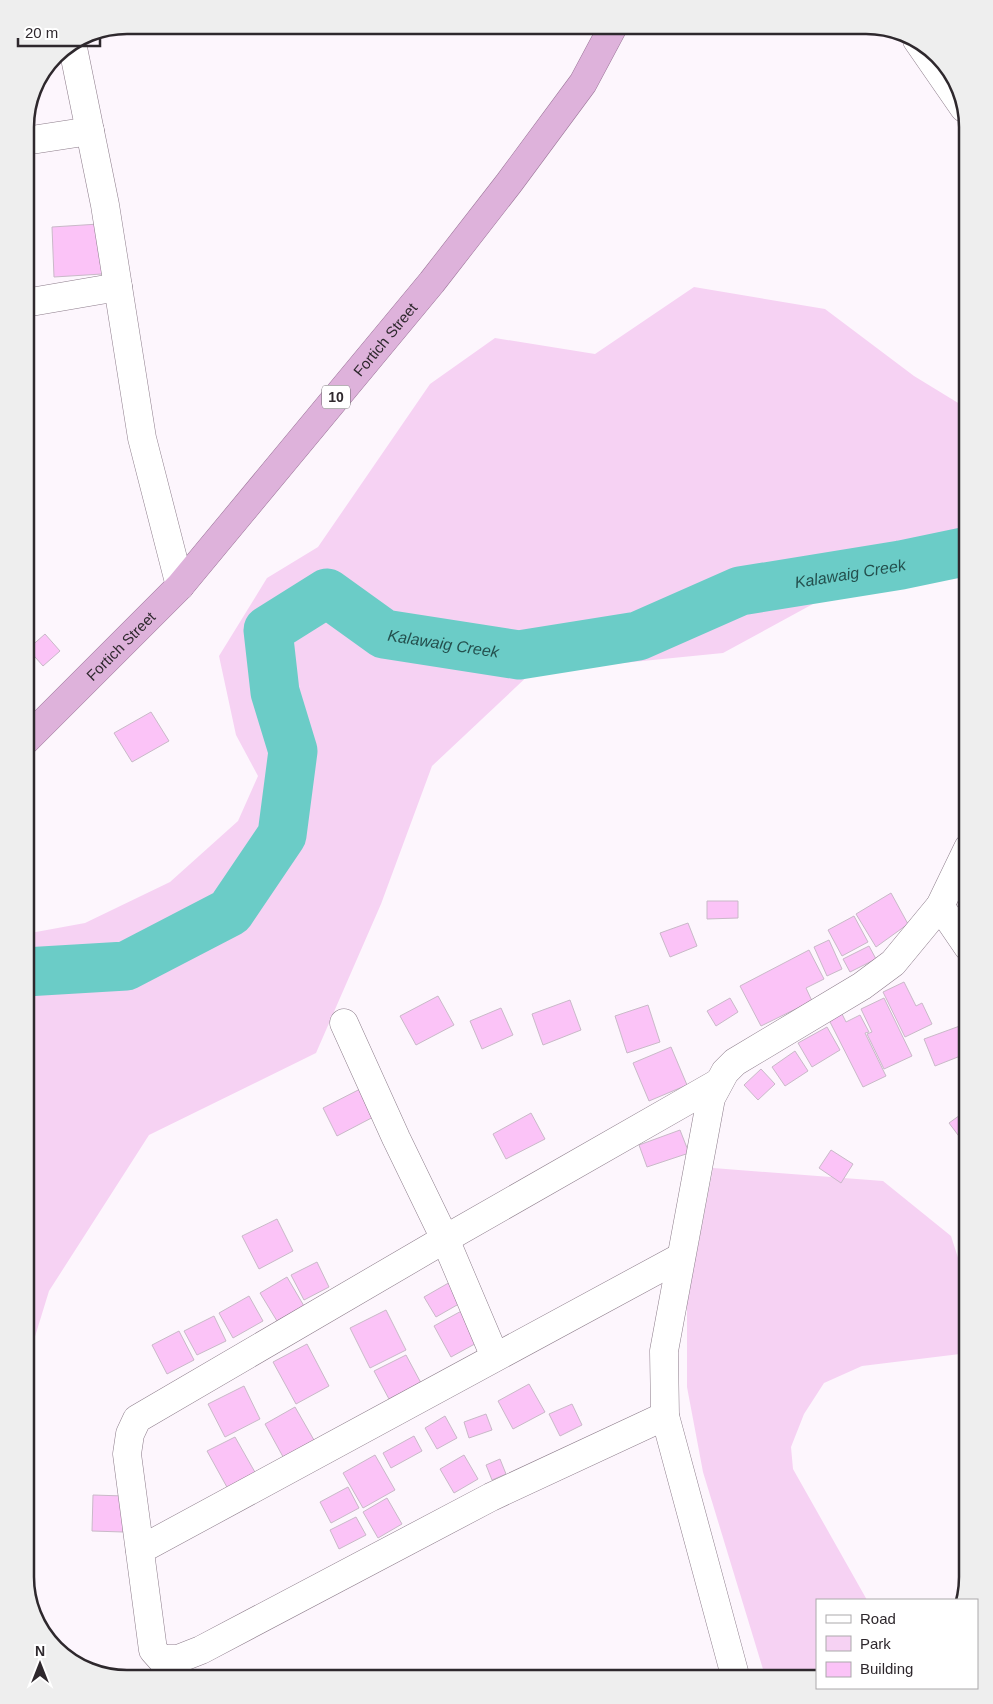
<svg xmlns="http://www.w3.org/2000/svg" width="993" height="1704" font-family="Arial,sans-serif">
  <rect width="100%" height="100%" fill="#fdf6fd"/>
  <!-- green -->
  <g fill="#f6d2f3">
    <polygon points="694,287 825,309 914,376 968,409 968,579 868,574 723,653 532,672 432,766 381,904 316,1053 149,1135 49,1291 25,1369 25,934 85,923 170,882 238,821 258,776 236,735 219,656 267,578 318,547 430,384 495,338 595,354"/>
    <polygon points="713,1168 883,1181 951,1236 968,1289 968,1353 862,1366 824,1383 804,1414 791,1447 793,1469 867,1600 817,1600 817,1679 766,1679 703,1472 687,1387 687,1303"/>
  </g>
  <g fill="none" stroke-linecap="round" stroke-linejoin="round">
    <!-- river -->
    <path stroke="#6bccc7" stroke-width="49" id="s1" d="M25,972L126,966L230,912L282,835L293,751L275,692L268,630L327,593L384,634L519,655L638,636L740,591L901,565L968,551"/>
  </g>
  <!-- building -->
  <g fill="#fbc3f7" stroke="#c9b9c8">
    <polygon points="99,224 102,274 54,277 52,227"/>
    <polygon points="25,254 28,278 25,279"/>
    <polygon points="45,634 60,651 43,666 28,649"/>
    <polygon points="151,712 169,741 132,762 114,733"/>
    <polygon points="891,893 908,924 876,947 856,914"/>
    <polygon points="707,901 738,901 738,918 707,919"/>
    <polygon points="854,916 868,942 842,956 828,930"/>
    <polygon points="688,923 697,946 670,957 660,933"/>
    <polygon points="829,940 842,969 827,976 814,947"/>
    <polygon points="869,946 876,959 850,972 843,959"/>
    <polygon points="809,950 824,979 806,988 812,1001 761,1026 740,986"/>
    <polygon points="904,982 916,1006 922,1003 932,1024 905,1037 883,992"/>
    <polygon points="438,996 454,1025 416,1045 400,1016"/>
    <polygon points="730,998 738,1012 716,1026 707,1011"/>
    <polygon points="884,998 912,1056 884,1069 867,1034 872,1032 861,1009"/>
    <polygon points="570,1000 581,1030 543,1045 532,1014"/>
    <polygon points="648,1005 660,1042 627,1053 615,1016"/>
    <polygon points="501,1008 513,1035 482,1049 470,1021"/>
    <polygon points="842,1014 846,1022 860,1015 869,1032 865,1033 886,1076 863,1087 829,1020"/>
    <polygon points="968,1023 968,1053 935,1066 924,1039"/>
    <polygon points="827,1027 840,1050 812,1067 798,1043"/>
    <polygon points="671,1047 687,1085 649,1101 633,1063"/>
    <polygon points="795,1051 808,1071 785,1086 772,1067"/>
    <polygon points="761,1069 775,1084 758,1100 744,1085"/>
    <polygon points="968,1080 968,1097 964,1081"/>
    <polygon points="366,1086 381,1113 337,1136 323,1108"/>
    <polygon points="967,1110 968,1140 964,1143 949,1123"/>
    <polygon points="531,1113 545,1139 506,1159 493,1134"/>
    <polygon points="680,1130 689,1153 647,1167 639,1145"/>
    <polygon points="831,1150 853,1164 841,1183 819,1168"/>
    <polygon points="968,1167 968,1182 962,1171"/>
    <polygon points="277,1219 293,1251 259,1269 242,1236"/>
    <polygon points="317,1262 329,1287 304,1300 291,1275"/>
    <polygon points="287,1277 304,1306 277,1321 260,1293"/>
    <polygon points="452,1281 464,1301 436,1317 424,1297"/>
    <polygon points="249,1296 263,1321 233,1338 219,1313"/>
    <polygon points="465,1309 482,1340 451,1357 434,1326"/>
    <polygon points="386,1310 406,1350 370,1368 350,1328"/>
    <polygon points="214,1316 226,1341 197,1355 184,1331"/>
    <polygon points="179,1331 194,1360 167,1374 152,1345"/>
    <polygon points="307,1344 329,1386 296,1404 273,1362"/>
    <polygon points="406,1355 421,1383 389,1399 374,1371"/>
    <polygon points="529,1384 545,1412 513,1429 498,1401"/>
    <polygon points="244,1386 260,1419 225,1437 208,1404"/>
    <polygon points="572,1404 582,1425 560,1436 549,1414"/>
    <polygon points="295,1407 318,1447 287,1464 265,1424"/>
    <polygon points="486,1414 492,1430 469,1438 464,1422"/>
    <polygon points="445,1416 457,1438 437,1449 425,1428"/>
    <polygon points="414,1436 422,1451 391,1468 383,1453"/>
    <polygon points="235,1437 256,1474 228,1489 207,1451"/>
    <polygon points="375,1455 395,1490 363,1508 343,1473"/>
    <polygon points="464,1455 478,1479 454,1493 440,1469"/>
    <polygon points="500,1459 506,1474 492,1480 486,1465"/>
    <polygon points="348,1487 359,1508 331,1523 320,1502"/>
    <polygon points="93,1495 124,1496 123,1532 92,1531"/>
    <polygon points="387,1498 402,1524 378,1538 363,1512"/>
    <polygon points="356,1517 366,1535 339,1549 330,1530"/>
  </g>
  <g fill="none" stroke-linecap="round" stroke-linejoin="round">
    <defs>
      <g id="minor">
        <polyline points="72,43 105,205 142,438 180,586"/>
        <polyline points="25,141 90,131"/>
        <polyline points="25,303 118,287"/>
        <polyline points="940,906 968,947"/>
        <polyline points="344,1023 396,1138 445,1239 495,1357"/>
        <polyline points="665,1416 491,1497 201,1650 178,1659 161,1659 153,1650 127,1454 130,1434 137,1419 445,1239 718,1083"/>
        <polyline points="140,1550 681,1257"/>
      </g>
      <g id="tertiary">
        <polyline points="917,40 964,108"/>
        <polyline points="736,1679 665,1416 664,1351 711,1098 725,1072 735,1062 862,986 893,963 940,906 968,848"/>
      </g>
      <g id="trunk">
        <path id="s2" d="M25,741L180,586L432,282L509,183L583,83L614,25"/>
      </g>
    </defs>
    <!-- minor casing -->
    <use href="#minor" stroke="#8d7d8b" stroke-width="29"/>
    <!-- tertiary casing -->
    <use href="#tertiary" stroke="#8d7d8b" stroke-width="29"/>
    <!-- trunk casing -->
    <use href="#trunk" stroke="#9b7598" stroke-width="29"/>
    <!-- minor -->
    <use href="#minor" stroke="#fff" stroke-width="28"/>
    <!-- tertiary -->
    <use href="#tertiary" stroke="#fff" stroke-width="28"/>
    <!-- trunk -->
    <use href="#trunk" stroke="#deb2db" stroke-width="28"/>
  </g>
  <g text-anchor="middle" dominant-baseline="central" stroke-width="5" stroke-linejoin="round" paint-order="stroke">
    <!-- shield labels -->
    <rect fill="#fff" stroke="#6d686c" stroke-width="1" x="322" y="385.5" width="28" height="23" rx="4"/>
    <g font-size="14" font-weight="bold" fill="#2e282d">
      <text x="336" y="397">10</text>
    </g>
    <!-- street labels -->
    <g font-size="15" fill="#2e282d" stroke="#fff">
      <text stroke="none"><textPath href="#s2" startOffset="540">Fortich Street</textPath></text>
      <text stroke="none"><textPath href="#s2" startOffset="135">Fortich Street</textPath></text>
    </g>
    <!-- water labels -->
    <g font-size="16" font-style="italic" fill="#24504e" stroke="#fff">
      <text stroke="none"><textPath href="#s1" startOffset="1140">Kalawaig Creek</textPath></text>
      <text stroke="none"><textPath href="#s1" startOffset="720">Kalawaig Creek</textPath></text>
    </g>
  </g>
  <!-- crop -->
  <path d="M0 0H993V1704H0ZM127 34H866A93 93 0 0 1 959 127V1577A93 93 0 0 1 866 1670H127A93 93 0 0 1 34 1577V127A93 93 0 0 1 127 34Z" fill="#eee" fill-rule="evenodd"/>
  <path fill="none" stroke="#2e282d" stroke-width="2.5" d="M127 34H866A93 93 0 0 1 959 127V1577A93 93 0 0 1 866 1670H127A93 93 0 0 1 34 1577V127A93 93 0 0 1 127 34Z"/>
  <!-- legend -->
  <rect x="816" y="1599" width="162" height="90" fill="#ffffff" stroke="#aba9ab"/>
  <rect x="826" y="1615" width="25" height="8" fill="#ffffff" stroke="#aba9ab"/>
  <text x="860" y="1624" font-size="15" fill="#2e282d">Road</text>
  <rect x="826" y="1636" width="25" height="15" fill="#f6d2f3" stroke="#aba9ab"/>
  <text x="860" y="1649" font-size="15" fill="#2e282d">Park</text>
  <rect x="826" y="1662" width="25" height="15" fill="#fbc3f7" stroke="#aba9ab"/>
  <text x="860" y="1674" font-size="15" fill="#2e282d">Building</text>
  <!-- north arrow -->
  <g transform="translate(40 1664)" stroke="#ffffff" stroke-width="4" paint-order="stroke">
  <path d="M0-4L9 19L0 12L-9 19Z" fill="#2e282d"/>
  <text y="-8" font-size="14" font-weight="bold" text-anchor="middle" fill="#2e282d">N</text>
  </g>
  <!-- scale -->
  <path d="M18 38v8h82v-8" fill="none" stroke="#2e282d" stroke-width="2.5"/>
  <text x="25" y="38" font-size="15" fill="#2e282d" stroke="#ffffff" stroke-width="4" paint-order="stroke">20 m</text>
</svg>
